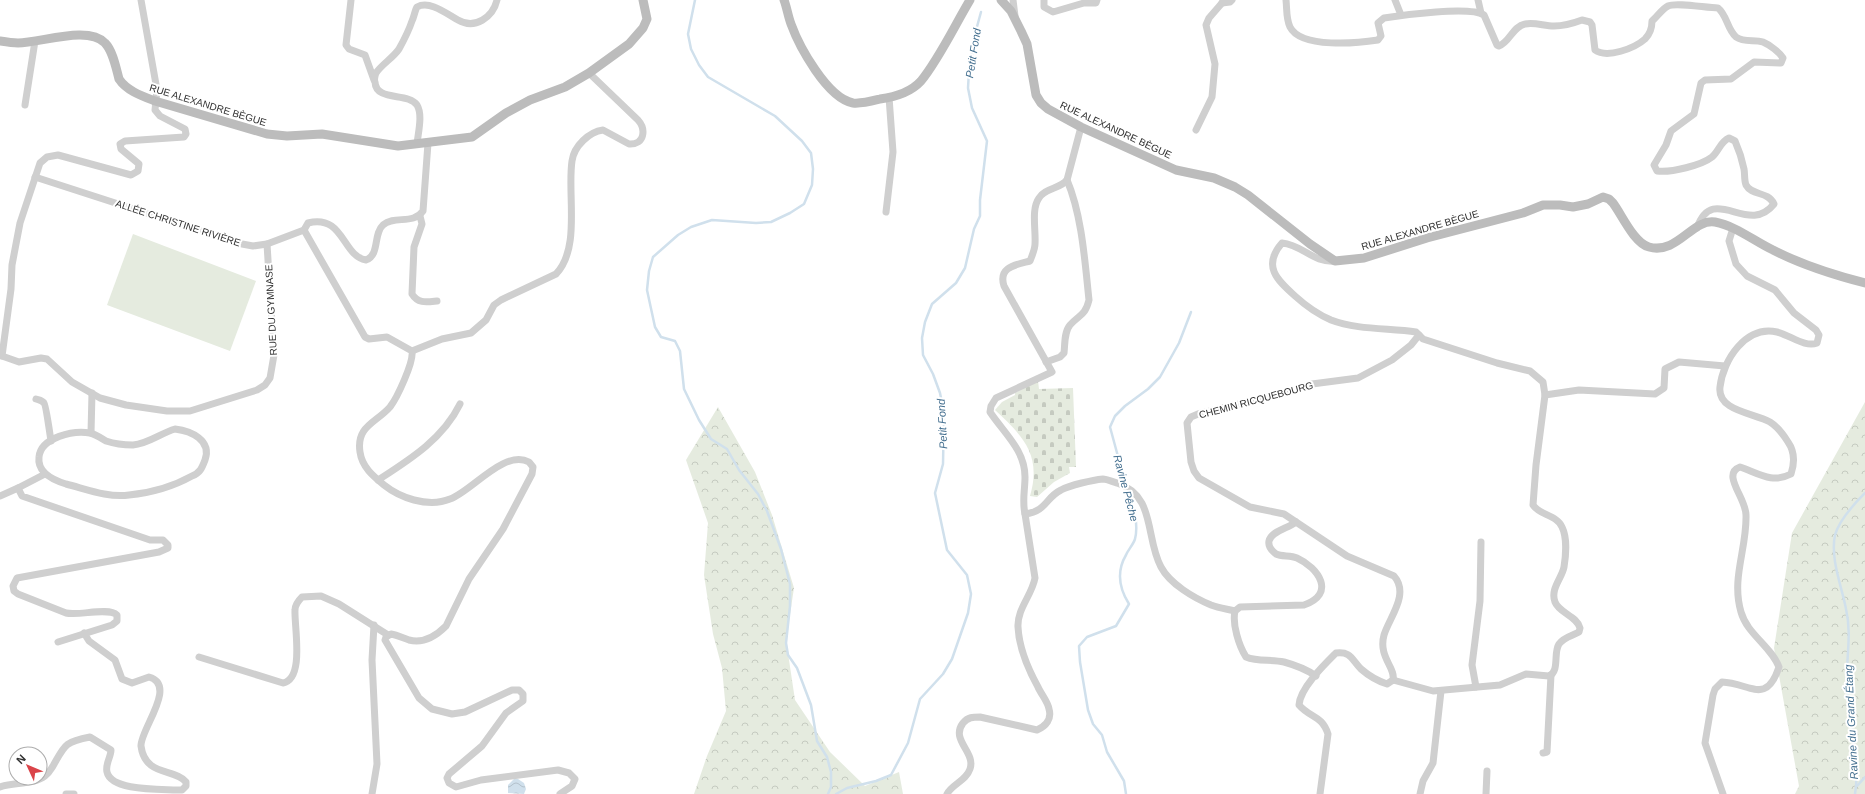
<svg xmlns="http://www.w3.org/2000/svg" width="1865" height="794" font-family="Helvetica,sans-serif">
  <defs>
    <pattern id="forest-crowns" width="20" height="18" patternUnits="userSpaceOnUse"><rect width="20" height="18" fill="#e5ebdf"/><path d="M2 6a3 3 0 1 1 6 0M12 15a3 3 0 1 1 6 0" fill="none" stroke="#c5cac0"/></pattern>
    <pattern id="cemetery-stones" width="16" height="16" patternUnits="userSpaceOnUse"><rect width="16" height="16" fill="#e5ebdf"/><path d="M2 7V4a2 2 0 0 1 4 0v3zM10 15v-3a2 2 0 0 1 4 0v3z" fill="#c5cac0"/></pattern>
    <pattern id="water-waves" width="16" height="10" patternUnits="userSpaceOnUse"><rect width="16" height="10" fill="#d0e0ec"/><path d="M0 5q4-4 8 0t8 0" fill="none" stroke="#b3c1cb"/></pattern>
  </defs>
  <rect width="100%" height="100%" fill="#fff"/>
  <!-- forest -->
  <g fill="url(#forest-crowns)">
    <polygon points="1865,402 1865,794 1795,794 1799,786 1774,648 1792,533"/>
    <polygon points="718,407 755,472 772,515 794,588 786,640 795,700 830,752 865,786 899,772 903,794 694,794 707,756 726,711 722,668 713,634 704,575 708,523 686,460"/>
  </g>
  <!-- cemetery -->
  <path fill="url(#cemetery-stones)" d="M1038,381L1039,389L1073,388L1076,467H1069L1070,473L1054,482L1037,497L1030,496C1042,455 1023,436 995,410L1002,402L1015,395V393Z"/>
  <!-- green -->
  <polygon fill="#e5ebdf" points="133,234 256,281 230,351 107,305"/>
  <!-- water -->
  <polygon fill="url(#water-waves)" points="514,779 518,779 524,783 526,789 524,794 508,793 508,785"/>
  <g fill="none" stroke-linecap="round" stroke-linejoin="round">
    <!-- stream -->
    <g stroke="#d0e0ec" stroke-width="2.5">
      <polyline points="695,0 688,34 691,49 699,65 708,77 775,116 802,141 811,153 813,169 812,185 804,204 790,213 771,222 756,223 712,220 691,227 678,235 653,257 649,271 647,290 655,327 661,337 675,341 680,351 684,389 699,420 711,439 727,449 739,470 758,494 767,511 781,549 790,584 790,606 786,643 788,655 797,668 811,705 817,741 827,757 831,772 831,787 828,794"/>
      <polyline points="1126,486 1110,427 1115,416 1125,406 1148,389 1160,377 1179,343 1191,312"/>
      <polyline points="1857,786 1865,777"/>
      <polyline points="836,794 847,788 876,781 891,775 908,743 920,699 943,674 952,659 968,613 971,594 967,575 947,550 935,493 943,464 944,413 940,393 933,374 923,355 922,338 925,322 932,304 956,283 965,268 974,229 980,216 980,200 987,141 972,108 968,88 969,71 972,61 972,45 981,12"/>
      <path d="M1126,794L1124,781L1107,752L1102,735L1093,724L1088,710L1080,662L1079,646L1087,637L1116,626L1129,604C1119,588 1116,572 1126,555C1128,550 1133,545 1135,539C1139,523 1133,506 1128,491"/>
      <path d="M1855,794C1861,762 1847,716 1847,682C1846,658 1852,634 1846,609C1842,587 1830,559 1835,535C1839,521 1855,503 1865,493"/>
    </g>
    <!-- street -->
    <g stroke="#cfcfcf" stroke-width="7">
      <polyline points="351,0 346,45 349,49 365,55 374,80"/>
      <polyline points="1013,0 1015,16"/>
      <polyline points="1044,0 1044,7 1053,12 1084,3 1096,3 1097,0"/>
      <path d="M1286,0C1287,9 1286,19 1290,27C1301,49 1359,43 1378,40L1381,36L1378,23L1384,18C1403,15 1470,6 1484,15L1497,45L1499,46C1510,42 1513,26 1525,24C1535,22 1544,26 1554,26C1563,26 1574,23 1582,20L1590,22L1592,25L1595,50C1607,59 1635,48 1645,39C1650,34 1652,28 1652,21C1657,17 1662,9 1668,6C1676,2 1707,8 1718,8C1727,15 1727,29 1736,37C1744,43 1755,39 1763,42C1770,45 1779,52 1783,58L1781,63L1754,62L1731,79L1705,80L1701,83L1694,114L1671,131L1666,145L1654,165L1657,171C1671,173 1702,165 1712,157C1719,151 1720,142 1729,138L1735,141C1739,150 1742,159 1744,169C1745,174 1744,180 1746,185C1752,196 1768,191 1774,204C1748,237 1713,182 1697,228"/>
      <polyline points="1395,0 1401,15"/>
      <polyline points="1478,0 1481,13"/>
      <polyline points="1222,3 1230,2 1232,0"/>
      <polyline points="25,105 35,41"/>
      <path d="M1081,127L1067,180C1060,189 1045,188 1039,198C1031,209 1036,230 1035,244C1035,249 1032,256 1030,261C1015,265 998,267 1004,286L1052,372L996,398L991,406L990,412C1004,433 1025,450 1025,477C1025,490 1022,501 1025,514C1047,511 1045,498 1061,490C1070,485 1093,480 1103,479C1107,479 1113,482 1117,483C1156,495 1145,538 1161,567C1170,584 1194,598 1211,605C1219,608 1227,609 1235,611"/>
      <polyline points="1196,130 1212,97 1215,64 1206,25 1209,18 1222,3"/>
      <path d="M417,144C418,133 423,115 417,105C408,92 376,102 375,82C374,80 375,75 376,73C382,64 393,58 399,49C404,40 409,30 412,21C414,17 415,10 417,7C430,0 447,14 458,20C475,30 493,17 497,0"/>
      <path d="M35,177L242,244L253,246L267,244L304,230L308,223C344,214 342,256 366,260C380,255 373,234 383,225C395,215 413,225 423,211L428,143"/>
      <polyline points="886,212 893,152 889,97"/>
      <path d="M420,216L422,224L414,247L412,294C418,304 427,302 437,301"/>
      <path d="M304,230L365,337L369,339L387,337L412,351C414,362 397,398 390,407C376,423 356,426 360,452C362,467 373,476 384,485C394,493 403,497 414,500C426,503 438,504 450,499C472,491 504,449 529,462L533,467L532,474L503,529L469,579L446,626C436,636 424,644 409,640C403,638 397,635 391,634L386,637L385,640L419,698L432,709L452,714L465,712L512,690H519L523,694V701L506,713L482,746L449,774L447,778L449,783L456,787L481,780L558,770L569,773L575,779L572,786L560,794"/>
      <path d="M1335,261C1313,263 1303,245 1282,243C1262,266 1277,280 1295,296C1306,306 1317,314 1331,320C1357,330 1389,328 1416,332L1423,339L1497,363L1530,371L1543,382L1545,395L1579,390L1655,394L1664,388L1665,369L1679,362L1725,366"/>
      <path d="M412,351L442,339L471,333L486,320L494,305L501,300L556,274C581,248 567,194 572,161C574,146 589,132 603,130L629,144C645,145 646,129 638,120L589,73"/>
      <polyline points="2,356 11,289 12,265 20,223 40,163 47,157 58,155 131,175 138,171 139,164 121,149 120,144 125,141 184,137 186,134 185,129 160,116 155,110 157,90 141,0"/>
      <polyline points="2,356 19,362 41,358 47,359 72,382 100,398 126,405 167,411 190,411 257,390 265,385 270,378 274,355 267,244"/>
      <path d="M1046,362L1060,357L1064,353C1065,345 1064,332 1070,325C1080,314 1085,316 1089,300C1085,263 1082,215 1067,180"/>
      <path d="M36,399C39,400 42,400 44,403C46,405 50,435 51,441"/>
      <path d="M175,429C191,431 212,440 205,460C202,468 200,473 192,476C174,486 150,493 129,495C108,498 86,489 66,484C53,480 37,473 39,457C41,437 74,430 90,433C95,434 101,438 106,441C115,444 123,445 133,445C148,444 161,433 175,429Z"/>
      <polyline points="91,433 92,393"/>
      <path d="M45,474L18,488L22,496L150,540H163L168,545V548L159,552L17,578L13,586L14,591L18,594L66,613C79,616 108,607 117,615V621L112,625L58,642"/>
      <path d="M378,480C409,460 443,439 460,404"/>
      <polyline points="0,496 18,488"/>
      <path d="M1296,522C1289,528 1271,531 1269,541C1268,546 1272,551 1276,554C1282,557 1290,555 1297,558C1319,568 1336,594 1304,605L1240,607L1235,611C1232,624 1239,646 1246,657C1258,662 1271,659 1284,662C1295,665 1306,669 1316,676"/>
      <path d="M199,657L283,683C305,679 294,626 295,610C295,605 298,601 302,597L321,596L339,604L388,635"/>
      <path d="M1393,680C1396,668 1378,657 1384,635C1389,618 1410,594 1394,576L1347,556L1284,514L1250,507L1199,478L1194,471L1191,462L1187,423L1191,417L1198,414L1288,392L1312,384L1358,378L1392,360L1411,345L1419,335"/>
      <path d="M1393,680L1433,691L1500,685L1526,674L1549,676C1560,671 1553,653 1559,644C1564,637 1572,636 1579,632L1580,628C1577,616 1559,613 1555,602C1550,589 1562,578 1564,567C1566,555 1567,537 1562,527C1557,515 1539,515 1533,505L1536,465L1545,395"/>
      <polyline points="1476,687 1472,665 1480,601 1481,542"/>
      <polyline points="1543,753 1547,752 1551,675"/>
      <path d="M0,787C14,782 33,785 45,776C49,773 51,769 53,766C65,745 64,742 90,737L111,750C111,757 105,764 107,772C111,791 160,789 177,790H182L186,786V782C175,768 145,777 141,746C140,730 178,685 149,677L132,683L122,679L115,660L89,641L84,633"/>
      <polyline points="66,794 74,794"/>
      <polyline points="372,794 377,764 372,660 374,625"/>
      <path d="M947,794C952,784 966,781 970,769C976,752 950,740 963,723C968,717 973,717 980,717L1037,730C1046,726 1052,719 1049,709C1048,702 1041,694 1038,687C1028,669 1019,648 1018,627C1017,609 1032,595 1035,578L1025,514"/>
      <path d="M1320,794L1328,734C1322,715 1310,718 1299,705C1300,688 1325,664 1336,653C1351,651 1352,660 1361,669C1369,676 1378,681 1387,684L1393,680"/>
      <polyline points="1420,794 1423,781 1433,763 1441,691"/>
      <polyline points="1486,794 1487,771"/>
      <path d="M1723,794L1705,743L1713,695L1715,689L1722,682C1750,683 1766,706 1779,667C1771,646 1747,634 1741,612C1731,578 1747,549 1746,515C1746,498 1721,474 1740,467C1758,473 1772,484 1791,474C1795,462 1795,452 1788,442C1783,434 1778,427 1770,422C1754,413 1717,411 1720,387C1723,360 1746,325 1777,332C1790,335 1805,348 1817,343L1819,335L1816,330L1794,313L1775,290L1747,276L1736,264L1729,241L1733,228"/>
    </g>
    <!-- secondary -->
    <g stroke="#bcbcbc" stroke-width="9">
      <path d="M784,0C787,8 788,16 791,24C799,46 827,98 853,103C861,104 872,101 880,99C895,97 910,93 921,81C939,59 955,25 970,0"/>
      <path d="M1001,0L1011,11L1021,31L1027,44L1036,95L1041,103L1048,109L1081,127L1176,170L1214,178L1235,187L1248,195L1310,244L1335,261L1364,258L1427,238L1523,213L1543,205H1560L1573,207L1588,204L1603,197L1609,199L1613,203C1622,215 1634,243 1649,247C1677,255 1693,218 1715,222C1736,226 1754,241 1773,250C1802,265 1834,275 1865,283"/>
      <path d="M0,41C6,42 12,43 18,43C41,43 88,25 105,43C113,51 116,68 119,79C127,91 142,96 155,101L267,134L287,136L322,134L398,146L472,137L506,113L530,100L565,87L589,73L629,44L643,28L647,19L643,0"/>
    </g>
  </g>
  <g text-anchor="middle" dominant-baseline="central" stroke-width="4" stroke-linejoin="round" paint-order="stroke">
    <!-- street labels -->
    <g font-size="10" fill="#323232" stroke="#fff">
      <text transform="translate(208 105) rotate(17)">RUE ALEXANDRE BÈGUE</text>
      <text transform="translate(1116 130) rotate(25)">RUE ALEXANDRE BÈGUE</text>
      <text transform="translate(178 223) rotate(18)">ALLÉE CHRISTINE RIVIÈRE</text>
      <text transform="translate(1420 230) rotate(-16)">RUE ALEXANDRE BÈGUE</text>
      <text transform="translate(271 310) rotate(-93)">RUE DU GYMNASE</text>
      <text transform="translate(1256 400) rotate(-15)">CHEMIN RICQUEBOURG</text>
    </g>
    <!-- water labels -->
    <g font-size="11" font-style="italic" fill="#457090" stroke="#fff">
      <text transform="translate(973 53) rotate(-81)">Petit Fond</text>
      <text transform="translate(942 424) rotate(-93)">Petit Fond</text>
      <text transform="translate(1126 488) rotate(75)">Ravine Pêche</text>
      <text transform="translate(1851 722) rotate(-93)">Ravine du Grand Étang</text>
    </g>
  </g>
  <!-- north arrow -->
  <g transform="translate(28 766) rotate(314)"><circle r="19" fill="#ffffff" stroke="#adadad"/>
  <path d="M0-3L7 15L0 10L-7 15Z" fill="#da4449"/>
  <text y="-6" font-size="11" font-weight="bold" text-anchor="middle" fill="#323232">N</text>
  </g>
</svg>
